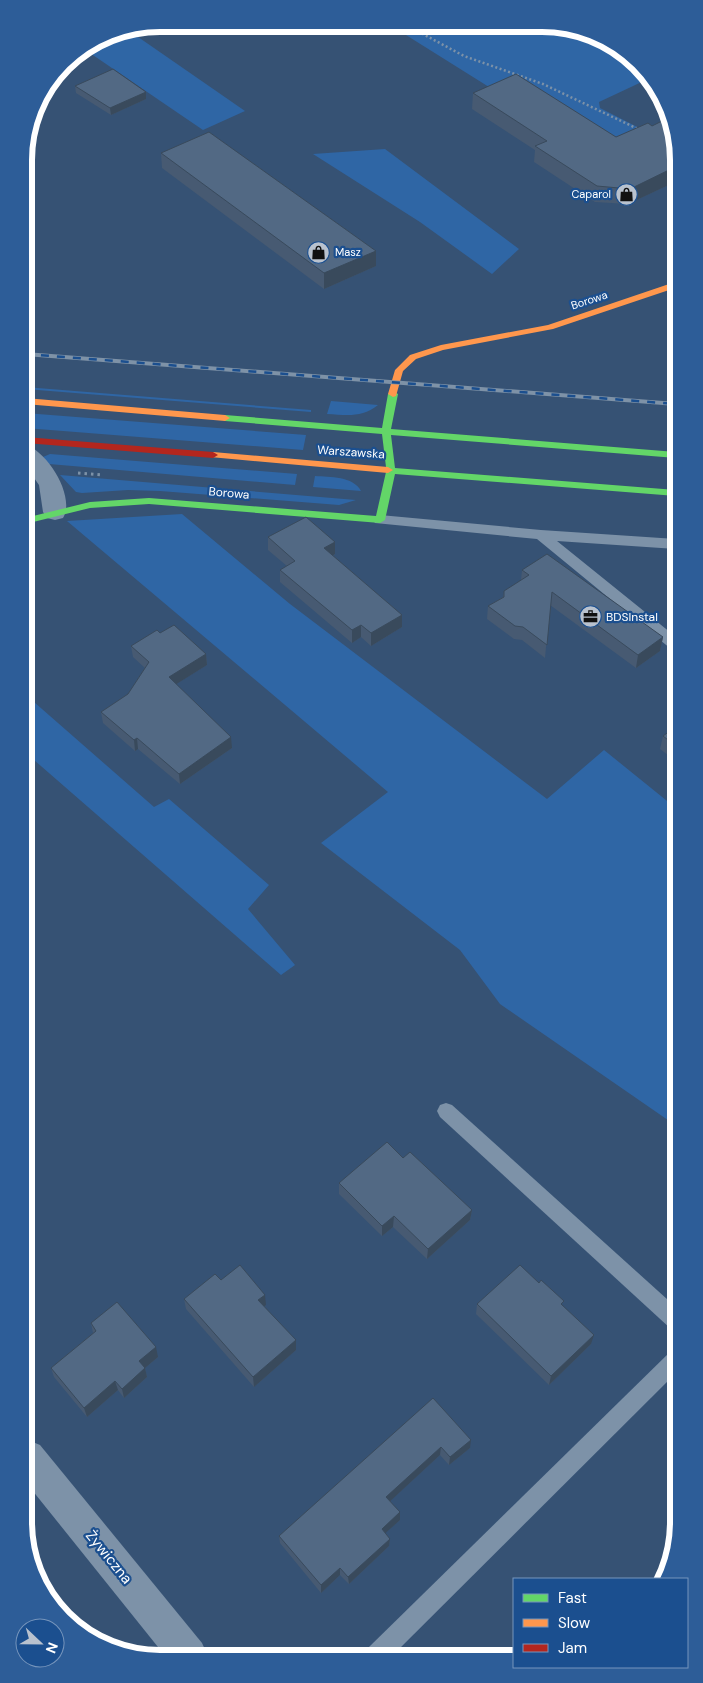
<svg xmlns="http://www.w3.org/2000/svg" width="703" height="1683" font-family="'DM Sans',sans-serif">
  <rect width="100%" height="100%" fill="#365274"/>
  <!-- green -->
  <g fill="#2f66a5">
    <polygon points="390,25 552,26 591,44 644,72 648,79 599,102 600,108 651,134 623,147 489,87"/>
    <polygon points="128,30 245,111 203,130 84,49 108,34"/>
    <polygon points="385,149 519,249 492,274 420,222 313,154"/>
    <polygon points="25,387 311,410 311,412 25,389"/>
    <path d="M331,401L378,405C362,418 347,415 327,414Z"/>
    <polygon points="25,413 306,435 303,450 25,428"/>
    <polygon points="50,454 297,474 295,485 49,464 43,457"/>
    <polygon points="60,475 356,500 339,505 160,491 128,490 82,493 76,492"/>
    <path d="M315,476C330,477 353,476 361,491L313,487Z"/>
    <polygon points="182,514 290,604 547,799 604,750 677,809 678,1127 500,1004 460,950 321,843 388,792 67,521"/>
    <polygon points="26,695 154,807 169,799 269,885 248,909 295,965 281,975 26,753"/>
  </g>
  <g fill="none" stroke-linecap="round" stroke-linejoin="round">
    <!-- path-far1 -->
    <polyline stroke="#7d92a8" stroke-width="2.5" stroke-dasharray="2 2.5" stroke-linecap="butt" points="406,25 464,56 543,84 638,129"/>
    <!-- path -->
    <polyline stroke="#7d92a8" stroke-width="3" stroke-dasharray="2.5 4" stroke-linecap="butt" points="78,473 102,475"/>
    <!-- lane -->
    <g fill="#7d92a8" fill-rule="evenodd">
      <polygon points="380,515 541,530 676,539 676,549 557,541 676,637 676,650 671,649 537,539 375,523 373,520 375,517"/>
      <polygon points="446,1103 452,1105 678,1309 678,1331 671,1329 440,1117 437,1111 440,1105"/>
      <polygon points="678,1348 678,1371 392,1656 365,1656 368,1648 671,1351"/>
    </g>
    <!-- street -->
    <g fill="#7d92a8" fill-rule="evenodd">
      <path d="M25,445C47,450 76,497 63,518L55,520L47,518L43,512L39,485L25,465Z"/>
      <polygon points="28,1440 40,1445 202,1643 208,1656 166,1657 28,1485"/>
    </g>
    <!-- fast -->
    <polygon fill="#63d668" fill-rule="evenodd" points="393,391 398,394 391,429 676,452 676,458 391,435 395,468 676,490 676,496 395,474 385,520 380,523 149,504 90,508 25,524 25,518 90,502 149,498 376,516 386,472 383,470 386,467 382,434 225,421 220,418 225,415 382,428 388,394"/>
    <!-- slow -->
    <g fill="#ff974d" fill-rule="evenodd">
      <polygon points="675,282 675,288 553,329 443,350 416,359 403,371 396,396 393,397 388,394 395,370 410,355 441,345 548,325"/>
      <polygon points="25,398 225,415 230,418 225,421 25,404"/>
      <polygon points="213,452 388,467 393,470 388,473 210,457 208,455"/>
    </g>
    <!-- jam -->
    <polygon fill="#b3261e" fill-rule="evenodd" points="25,437 213,452 218,455 213,458 25,443"/>
    <defs>
      <polyline id="rail" points="25,354 676,404"/>
    </defs>
    <!-- rail casing -->
    <use href="#rail" stroke="#7e92a7" stroke-width="4"/>
    <!-- rail -->
    <use href="#rail" stroke="#1b4f8f" stroke-width="2.5" stroke-dasharray="8" stroke-linecap="butt"/>
  </g>
  <!-- wall -->
  <g fill="#475a72">
    <polygon points="75,86 146,92 146,99 111,115 76,93"/>
    <polygon points="473,93 616,137 652,126 675,125 675,182 628,204 595,202 534,162 535,150 472,109"/>
    <polygon points="161,153 376,251 376,266 324,289 162,168"/>
    <polygon points="268,537 335,542 335,554 333,556 402,615 402,627 371,646 361,637 352,643 280,582 280,570 287,566 268,550"/>
    <polygon points="522,570 663,637 660,651 636,668 550,605 545,658 522,640 514,639 487,619 488,606 503,597 504,591 521,580"/>
    <polygon points="160,633 206,654 207,665 176,684 232,748 180,784 138,749 135,751 103,723 101,712 128,694 145,668 133,657 131,646"/>
    <polygon points="677,726 677,762 660,749 663,736"/>
    <polygon points="403,1158 472,1210 470,1220 427,1259 393,1227 382,1236 339,1194 339,1183"/>
    <polygon points="221,1280 266,1305 264,1306 296,1350 254,1387 186,1309 184,1299"/>
    <polygon points="477,1304 563,1306 591,1344 549,1385 476,1314"/>
    <polygon points="91,1323 158,1357 145,1368 147,1377 124,1398 118,1390 87,1417 54,1377 51,1368 93,1333"/>
    <polygon points="433,1398 470,1448 449,1465 440,1455 390,1501 400,1520 385,1533 390,1539 389,1546 349,1584 340,1575 321,1593 280,1543 279,1536"/>
  </g>
  <!-- shaded-wall -->
  <g fill="#394a5c">
    <polygon points="146,92 146,99 111,115 110,108"/>
    <polygon points="675,167 675,182 628,204 630,189"/>
    <polygon points="376,251 376,266 324,289 324,273"/>
    <polygon points="335,542 335,554 324,561 324,548"/>
    <polygon points="402,615 402,627 371,646 371,633"/>
    <polygon points="361,625 361,637 352,643 352,630"/>
    <polygon points="663,637 660,651 636,668 638,655"/>
    <polygon points="206,654 207,665 170,688 169,677"/>
    <polygon points="231,737 232,748 180,784 179,774"/>
    <polygon points="137,738 138,749 135,751 134,740"/>
    <polygon points="472,1210 470,1220 427,1259 428,1249"/>
    <polygon points="394,1216 393,1227 382,1236 382,1226"/>
    <polygon points="265,1295 266,1305 259,1310 258,1300"/>
    <polygon points="594,1335 591,1344 549,1385 551,1376"/>
    <polygon points="296,1340 296,1350 254,1387 253,1377"/>
    <polygon points="156,1347 158,1357 145,1368 147,1377 124,1398 122,1389 139,1361"/>
    <polygon points="115,1381 118,1390 87,1417 84,1408"/>
    <polygon points="471,1440 470,1448 449,1465 450,1457"/>
    <polygon points="441,1447 440,1455 386,1505 386,1497"/>
    <polygon points="400,1512 400,1520 381,1537 382,1529"/>
    <polygon points="390,1539 389,1546 349,1584 348,1577"/>
    <polygon points="340,1568 340,1575 321,1593 321,1585"/>
  </g>
  <!-- building -->
  <g fill="#526984" stroke="#394a5c">
    <polygon points="113,69 146,92 110,108 75,86"/>
    <polygon points="516,74 616,137 648,123 652,126 670,117 675,125 675,167 630,189 597,186 535,146 547,141 473,93"/>
    <polygon points="209,132 376,251 324,273 161,153"/>
    <polygon points="306,517 335,542 324,548 402,615 371,633 361,625 352,630 280,570 295,561 268,537"/>
    <polygon points="547,554 663,637 638,655 552,592 547,645 523,627 515,626 488,606 504,597 504,591 529,575 522,570"/>
    <polygon points="174,625 206,654 169,677 231,737 179,774 137,738 134,740 101,712 128,694 149,662 131,646 157,630 160,633"/>
    <polygon points="677,726 677,747 663,736"/>
    <polygon points="387,1142 403,1158 410,1152 472,1210 428,1249 394,1216 382,1226 339,1183"/>
    <polygon points="240,1265 265,1295 258,1300 296,1340 253,1377 184,1299 215,1274 221,1280"/>
    <polygon points="520,1265 539,1283 541,1280 564,1301 561,1304 594,1335 551,1376 477,1304"/>
    <polygon points="117,1302 156,1347 139,1361 145,1368 122,1389 115,1381 84,1408 51,1368 96,1331 91,1323"/>
    <polygon points="433,1398 471,1440 450,1457 441,1447 386,1497 400,1512 382,1529 390,1539 348,1577 340,1568 321,1585 279,1536"/>
  </g>
  <!-- icons -->
  <defs>
    <symbol id="shop-disc" viewBox="-11 -11 22 22"><circle r="9.5" fill="#b9c2ce" stroke="#1b4f8f"/><path d="M-5-2.5h2.3a2.7 3.5 0 0 1 5.4 0H5L5.5 6h-11ZM-1.5-2.5h3a1.5 2.3 0 0 0-3 0Z" fill="#111"/></symbol>
    <symbol id="office-disc" viewBox="-11 -11 22 22"><circle r="9.5" fill="#b9c2ce" stroke="#1b4f8f"/><path d="M-6-3h4V-5.5h4V-3h4V5H-6ZM-1-4.5V-3h2v-1.5ZM-6 0V1H6V0Z" fill="#111"/></symbol>
  </defs>
  <g fill-rule="evenodd">
    <use href="#shop-disc" x="614" y="182" width="25" height="25"/>
    <use href="#shop-disc" x="306" y="240" width="25" height="25"/>
    <use href="#office-disc" x="578" y="604" width="25" height="25"/>
  </g>
  <g text-anchor="middle" dominant-baseline="central" stroke-width="4.5" stroke-linejoin="round" paint-order="stroke">
    <!-- far-poi labels -->
    <g font-size="11" fill="#fff" stroke="#1b4f8f" text-anchor="end">
      <text x="611" y="194">Caparol</text>
      <text x="335" y="252" text-anchor="start">Masz</text>
    </g>
    <!-- far-street labels -->
    <g font-size="11" fill="#fff" stroke="#1b4f8f">
      <text transform="translate(589 300) rotate(-18)">Borowa</text>
    </g>
    <!-- street labels -->
    <g font-size="12" fill="#fff" stroke="#1b4f8f">
      <text transform="translate(351 452) rotate(4)">Warszawska</text>
      <text transform="translate(229 493) rotate(5)">Borowa</text>
    </g>
    <!-- poi labels -->
    <g font-size="12" fill="#fff" stroke="#1b4f8f" text-anchor="start">
      <text x="606" y="617">BDSInstal</text>
    </g>
    <!-- near-street labels -->
    <g font-size="15" fill="#fff" stroke="#1b4f8f">
      <text transform="translate(109 1557) rotate(51)">Żywiczna</text>
    </g>
  </g>
  <!-- crop -->
  <path d="M0 0H703V1683H0ZM160 32H542A128 128 0 0 1 670 160V1522A128 128 0 0 1 542 1650H160A128 128 0 0 1 32 1522V160A128 128 0 0 1 160 32Z" fill="#2d5d98" fill-rule="evenodd"/>
  <path fill="none" stroke="#fff" stroke-width="6" d="M160 32H542A128 128 0 0 1 670 160V1522A128 128 0 0 1 542 1650H160A128 128 0 0 1 32 1522V160A128 128 0 0 1 160 32Z"/>
  <!-- legend -->
  <rect x="513" y="1578" width="175" height="90" fill="#1b4f8f" stroke="#7695bc"/>
  <rect x="523" y="1594" width="25" height="8" fill="#63d668" stroke="#7695bc"/>
  <text x="558" y="1603" font-size="15" fill="#ffffff">Fast</text>
  <rect x="523" y="1619" width="25" height="8" fill="#ff974d" stroke="#7695bc"/>
  <text x="558" y="1628" font-size="15" fill="#ffffff">Slow</text>
  <rect x="523" y="1644" width="25" height="8" fill="#b3261e" stroke="#7695bc"/>
  <text x="558" y="1653" font-size="15" fill="#ffffff">Jam</text>
  <!-- north arrow -->
  <g transform="translate(40 1643) rotate(112)"><circle r="24" fill="#1b4f8f" stroke="#7695bc"/>
  <path d="M0-4L9 19L0 12L-9 19Z" fill="#b9c2ce"/>
  <text y="-8" font-size="14" font-weight="bold" text-anchor="middle" fill="#ffffff">N</text>
  </g>
</svg>
